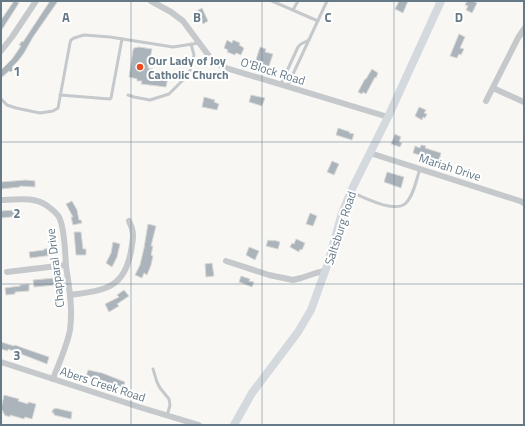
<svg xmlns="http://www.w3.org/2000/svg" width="525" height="426" font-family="'Titillium Web',sans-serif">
  <rect width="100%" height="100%" fill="#f8f7f4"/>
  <!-- building -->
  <g fill="#abb4ba" stroke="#d9d9d7">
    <polygon points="14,1 16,1 19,3 1,31 1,20"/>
    <polygon points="50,1 58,1 33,37 24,53 18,61 12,67 14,69 11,72 9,71 1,78 1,70 12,59 21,46 19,45 22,41 23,42"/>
    <polygon points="399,1 408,1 403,13 395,9"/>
    <polygon points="467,1 473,1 477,3 472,13 466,10 468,6 465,5"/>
    <polygon points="202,8 208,21 203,24 202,21 200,22 195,12"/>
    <polygon points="459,34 465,37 460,48 464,49 461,55 459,54 457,58 450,56"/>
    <polygon points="227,40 232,43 233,40 240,43 239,45 244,48 241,55 236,53 235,55 227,52 228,50 224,48"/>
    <polygon points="139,47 152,49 148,68 153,69 152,71 169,73 166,87 141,84 142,81 137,81 137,79 129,77 133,50 134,48"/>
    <polygon points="260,47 266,49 265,52 273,54 269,66 255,63"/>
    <polygon points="372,69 378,73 376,78 375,77 366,94 363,92 362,94 358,92 365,79 366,79"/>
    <polygon points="251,95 265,98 262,106 249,102"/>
    <polygon points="204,97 215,100 214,102 219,104 217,110 202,107"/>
    <polygon points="419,107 426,110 424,113 427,114 425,118 423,117 422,120 415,116"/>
    <polygon points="338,128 350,132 349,133 354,134 352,140 336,135"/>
    <polygon points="395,134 401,137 399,142 402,143 400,147 391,144"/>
    <polygon points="421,145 426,146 425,148 441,153 439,161 413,153 415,146 420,148"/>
    <polygon points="332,161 339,164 334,175 327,172"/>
    <polygon points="387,172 404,177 401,188 384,182"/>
    <polygon points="26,180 35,181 35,187 20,186 20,187 1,189 1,182"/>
    <polygon points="72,201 77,210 79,220 81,220 82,223 73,225 71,217 73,217 66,204"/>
    <polygon points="16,209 20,209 21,216 1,218 1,211 16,210"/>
    <polygon points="310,213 317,216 313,226 306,224"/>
    <polygon points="148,224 156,226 151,246 153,246 151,255 153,256 151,265 147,275 144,273 142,278 135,275 140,265 144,248"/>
    <polygon points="74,232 81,232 83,249 86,249 86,255 76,255"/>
    <polygon points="296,239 305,243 302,250 300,249 299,252 290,247 292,243 294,244"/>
    <polygon points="268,240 273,241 273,240 280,242 278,249 266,246"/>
    <polygon points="113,242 120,244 117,257 112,267 106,263 111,253"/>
    <polygon points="249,247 259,251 255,260 246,255"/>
    <polygon points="53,248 53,255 30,258 29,252 44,250 44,249"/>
    <polygon points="212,263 214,276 206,277 205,264"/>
    <polygon points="241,276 250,279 249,281 254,282 252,287 239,282"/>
    <polygon points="55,278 56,285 34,287 33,280"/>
    <polygon points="29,284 29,291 15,292 15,294 6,295 5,288 20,286 20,285"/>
    <polygon points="124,290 129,296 117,304 119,306 109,312 105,304 119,297 117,295"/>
    <polygon points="1,342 14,346 15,345 23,348 49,357 47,364 8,349 8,351 1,349"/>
    <polygon points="88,370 102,373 125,382 123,388 86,376"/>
    <polygon points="4,395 19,399 18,401 28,404 28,402 36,404 32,419 25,417 24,419 10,415 10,417 4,415 5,414 3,413 3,411 1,410 1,409"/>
    <polygon points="55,408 72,412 71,419 54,415 54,413 52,413 53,409 55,409"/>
  </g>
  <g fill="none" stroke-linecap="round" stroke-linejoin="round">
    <!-- lane -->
    <g stroke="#c5c9cc" stroke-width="3">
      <polyline points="272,1 318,21"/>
      <polyline points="293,10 298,1"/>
      <polyline points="281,84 298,47 301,44 309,40"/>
      <polyline points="287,87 327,1"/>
      <polyline points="60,95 110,99 111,98 122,39"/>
      <polyline points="128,95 134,97 150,100 169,94 189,74 192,63 194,55 191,44"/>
      <polyline points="1,99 7,105 16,108 40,113 53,111 58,108 70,43 71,40 74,38 84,35 110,37 173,47 199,43"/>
      <path d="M351,192C363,197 395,214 406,203C414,195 416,180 420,169"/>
      <polyline points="153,369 157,382 160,388 169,399 170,405 167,416"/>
    </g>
    <!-- street -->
    <g stroke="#c5c9cc" stroke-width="6">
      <path d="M151,1L171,12L183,21L209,56C214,61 219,65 226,68L388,117"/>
      <polyline points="1,51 12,37 36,1"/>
      <polyline points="493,88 524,102"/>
      <polyline points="486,101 518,38 524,29"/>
      <polyline points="370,153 520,201 524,203"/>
      <path d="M1,200C16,200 33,196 46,205C50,208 56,212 59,217C65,229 65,252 66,266C69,287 73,308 70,330C67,346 59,363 53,379"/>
      <polyline points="226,261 269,275 293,280 301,278 316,273 325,271"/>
      <polyline points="7,272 66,265"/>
      <path d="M70,295C103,290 124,290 131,251C133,239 135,233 129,221"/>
      <polyline points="1,362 139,407 199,425"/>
    </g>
    <!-- secondary -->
    <polyline stroke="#d4d9dd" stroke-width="8" points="234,425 252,393 298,332 311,310 327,266 342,213 352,189 388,117 441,1"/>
  </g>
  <!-- grid -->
  <path fill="none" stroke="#657987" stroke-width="1" stroke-opacity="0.55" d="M131,1V425M262,1V425M394,1V425M1,142H524M1,284H524"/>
  <!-- markers -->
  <circle fill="#ea4a22" stroke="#fff" stroke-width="1.5" cx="140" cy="67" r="4"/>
  <g text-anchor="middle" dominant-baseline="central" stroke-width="4" stroke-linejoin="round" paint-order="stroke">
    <!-- poi labels -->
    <g font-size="12" font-weight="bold" fill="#657987" stroke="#fff" text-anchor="start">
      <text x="148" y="60">Our Lady of Joy<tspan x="148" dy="14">Catholic Church</tspan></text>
    </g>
    <!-- street labels -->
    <g font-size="12" fill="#657987" stroke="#fff">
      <text transform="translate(273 71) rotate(17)">O'Block Road</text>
      <text transform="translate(450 167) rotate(18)">Mariah Drive</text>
      <text transform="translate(340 228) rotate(-72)">Saltsburg Road</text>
      <text transform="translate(55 268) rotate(-97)">Chapparal Drive</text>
      <text transform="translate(103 384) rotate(18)">Abers Creek Road</text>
    </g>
  </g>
  <g font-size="13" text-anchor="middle" font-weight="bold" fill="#657987" stroke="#fff" stroke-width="4" stroke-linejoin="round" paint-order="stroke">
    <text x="66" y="22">A</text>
    <text x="197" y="22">B</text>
    <text x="328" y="22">C</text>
    <text x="459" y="22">D</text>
    <text x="17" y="76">1</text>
    <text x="17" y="218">2</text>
    <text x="17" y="360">3</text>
  </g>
  <!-- border -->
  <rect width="525" height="426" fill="none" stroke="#657987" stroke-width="4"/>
</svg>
